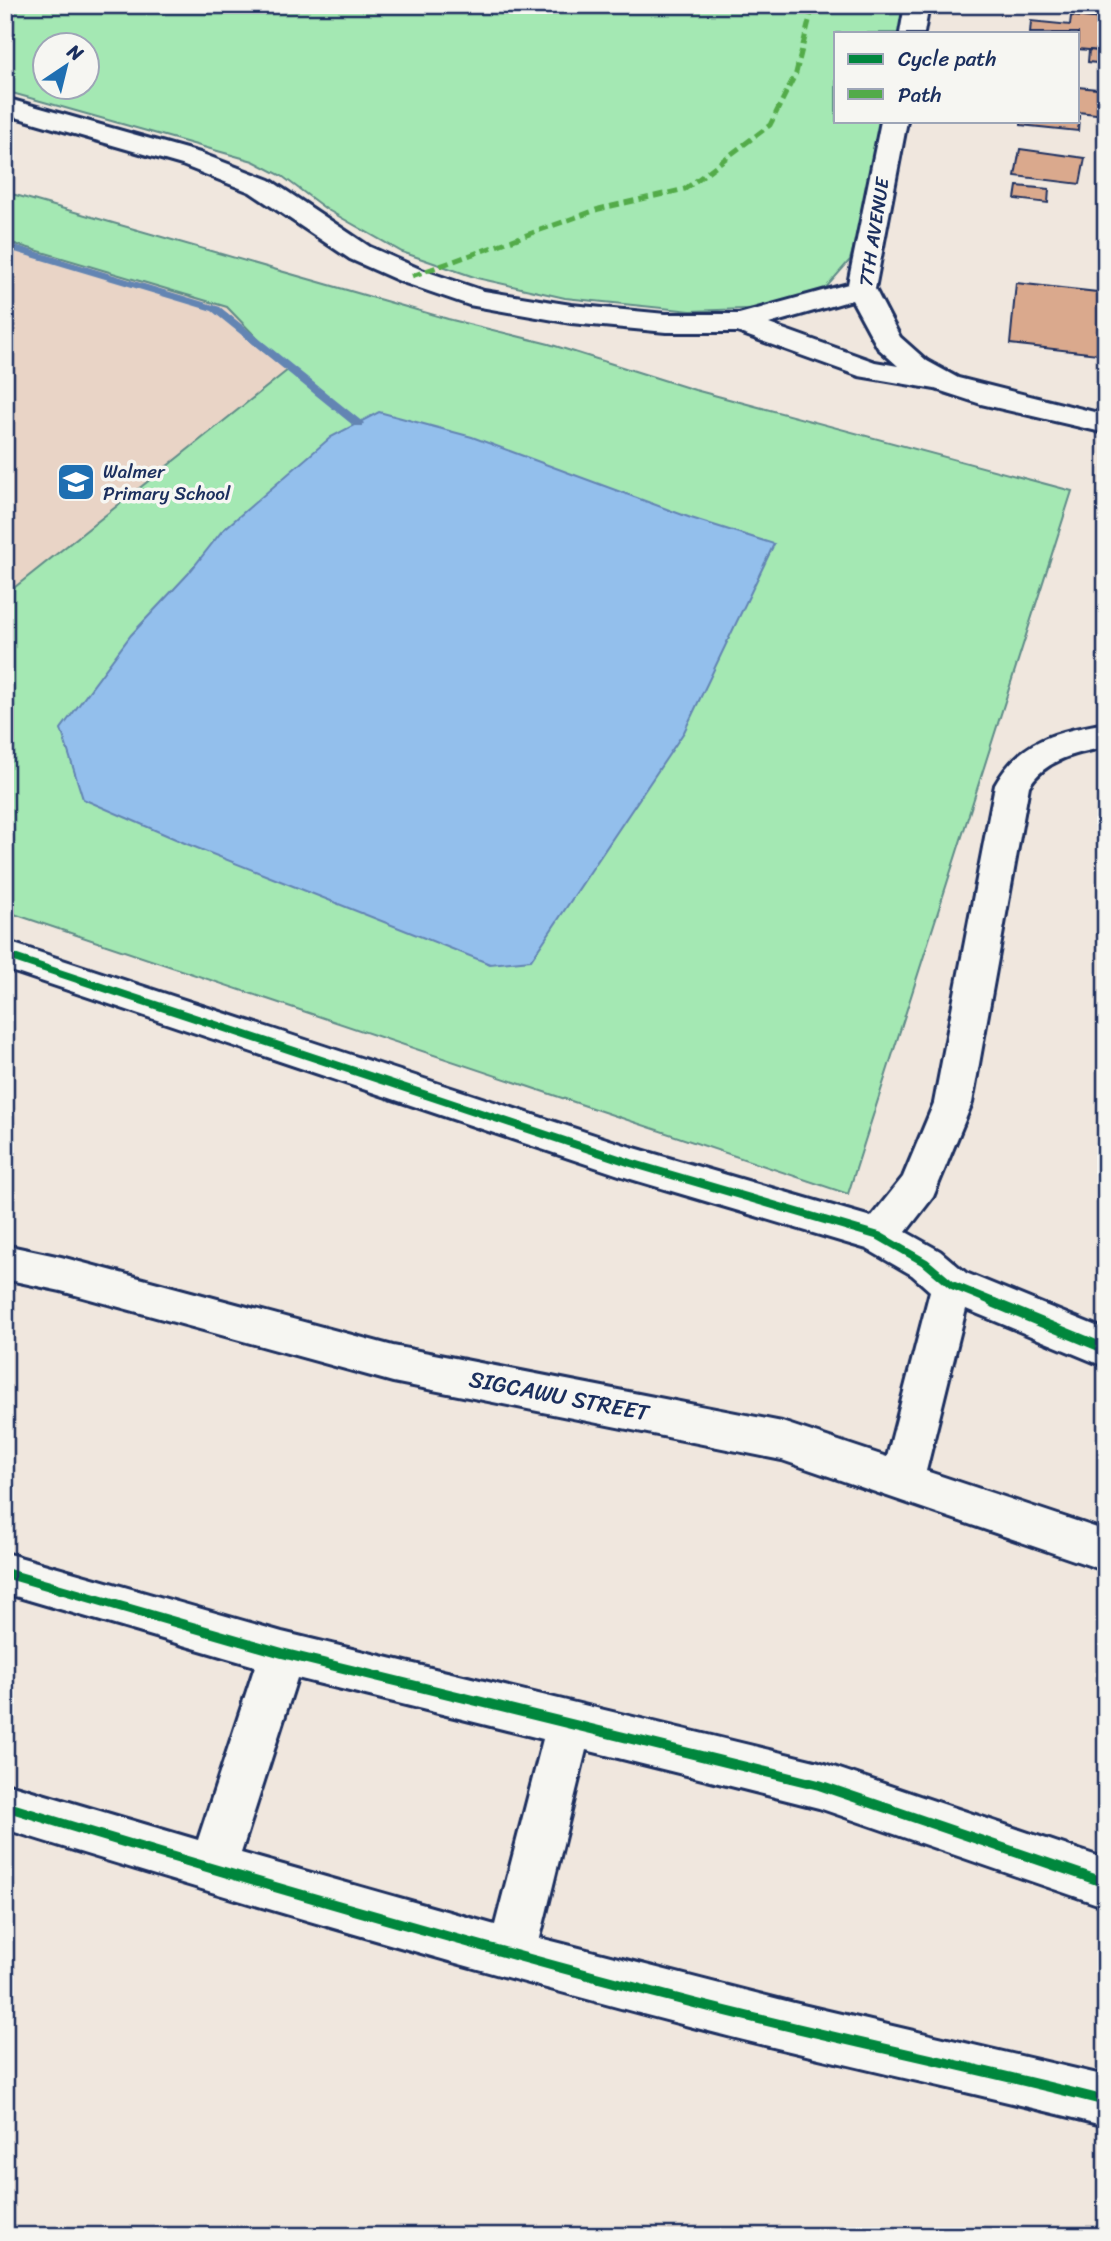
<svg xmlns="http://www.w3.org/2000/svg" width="1111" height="2241" font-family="Sriracha,sans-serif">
  <rect width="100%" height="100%" fill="#f0e7de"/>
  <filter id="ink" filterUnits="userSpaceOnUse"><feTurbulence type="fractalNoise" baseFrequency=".0143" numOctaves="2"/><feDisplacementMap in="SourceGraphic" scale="14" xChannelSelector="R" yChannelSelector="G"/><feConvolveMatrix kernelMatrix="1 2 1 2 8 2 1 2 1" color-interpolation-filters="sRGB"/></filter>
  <g filter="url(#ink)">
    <!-- built -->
    <polygon fill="#e9d4c6" points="5,241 228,307 288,370 5,595"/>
    <!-- green -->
    <g fill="#a4e8b3" stroke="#608c88" stroke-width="2" fill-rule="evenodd">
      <path d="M5,5H907L902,33H836V121H888L850,260L824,290L775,308L691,311L565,298L477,278L402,252L326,209L282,176L253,161L5,91ZM46,46H88V88H46Z"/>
      <polygon points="5,192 448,319 549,344 695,390 1072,491 848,1194 5,911 5,595 288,370 227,307 5,241"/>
    </g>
    <!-- water -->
    <polygon fill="#93bfec" stroke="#6385b3" stroke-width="2" points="379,412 472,437 691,518 774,544 684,732 531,960 490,964 187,844 83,799 61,729 131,635 188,574 222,531 331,437"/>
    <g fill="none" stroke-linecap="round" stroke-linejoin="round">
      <!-- stream -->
      <polygon fill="#6385b3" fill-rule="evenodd" points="5,242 220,307 364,423 362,426 354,426 212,311 5,249"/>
    </g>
    <!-- building -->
    <g fill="#daa98d" stroke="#1b2f5e" stroke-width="2">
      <polygon points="1071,16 1103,19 1099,51 1078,49 1078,33 1030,33 1031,21 1070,25"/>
      <polygon points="1089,50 1106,52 1106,64 1088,62"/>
      <polygon points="1078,87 1106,90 1105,115 1078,112"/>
      <polygon points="1078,116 1079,116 1078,131 1021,125 1021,121 1078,121"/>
      <polygon points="1020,149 1085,158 1080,184 1015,176"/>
      <polygon points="1017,186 1049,189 1048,203 1015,199"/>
      <polygon points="1016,283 1106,293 1106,355 1010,344"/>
    </g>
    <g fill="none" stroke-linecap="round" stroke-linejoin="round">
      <defs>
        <g id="minor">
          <polygon points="905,5 929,5 924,33 900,33"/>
          <path d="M5,98L200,153L270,180L370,247L422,270L484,291L571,305L666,314H739L848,284L881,121H907L875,289L900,337L927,361L958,378L1106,415V433L981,404L935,389L859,376L737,332H666L571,323L469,305L402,282L350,259L250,192L182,165L5,114ZM852,300L878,348L898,366L875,362L769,324Z"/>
          <path d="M1106,723V747C1076,753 1046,759 1029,786L972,1103L933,1197L906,1232L940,1251L966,1273L1106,1330V1367L966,1309L926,1471L1106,1531V1571L782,1460L393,1382L61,1291L5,1279V1245L61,1257L393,1346L782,1422L887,1457L930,1291L912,1275L867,1249L631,1179L5,969V941L631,1147L871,1217L903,1177L934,1103L995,785C1021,739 1056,732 1106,723Z"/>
          <path d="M5,1553L282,1632L819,1762L1106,1859V1907L819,1808L586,1750L540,1938L794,2003L1106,2076V2126C969,2091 830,2063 693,2027C462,1967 233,1900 5,1829V1783L198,1840L255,1666L5,1593ZM297,1678L543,1739L495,1925L241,1853Z"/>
        </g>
      </defs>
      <!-- minor casing -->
      <use href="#minor" stroke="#1b2f5e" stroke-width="6"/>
      <!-- minor -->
      <use href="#minor" fill="#f6f6f2" fill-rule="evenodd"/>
      <!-- quiet -->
      <polyline stroke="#52ab49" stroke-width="5" stroke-dasharray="10 5" stroke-linecap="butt" points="412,276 599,209 685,189 770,125 796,73 813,5"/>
      <defs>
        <polyline id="cycleway-far1" points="5,955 631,1163 879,1236 926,1263 952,1285 996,1303"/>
        <g id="cycleway">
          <polyline points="992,1302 1106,1349"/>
          <polyline points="5,1573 282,1653 819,1785 1106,1883"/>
          <path d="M5,1806C233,1876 462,1943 694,2003C830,2038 969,2066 1106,2101"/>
        </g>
      </defs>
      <!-- cycleway-far1 casing -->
      <use href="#cycleway-far1" stroke="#f6f6f2" stroke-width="12"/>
      <!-- cycleway casing -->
      <use href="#cycleway" stroke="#f6f6f2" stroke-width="15"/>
      <!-- cycleway-far1 -->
      <use href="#cycleway-far1" stroke="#00873e" stroke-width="8"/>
      <!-- cycleway -->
      <use href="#cycleway" stroke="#00873e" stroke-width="10"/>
    </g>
  </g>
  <!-- icons -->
  <defs>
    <symbol id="school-square" viewBox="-11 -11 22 22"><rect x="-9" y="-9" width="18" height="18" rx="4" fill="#1f6fb2" stroke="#f6f6f2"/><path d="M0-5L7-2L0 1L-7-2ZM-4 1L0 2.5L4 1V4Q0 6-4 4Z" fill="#fff"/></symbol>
  </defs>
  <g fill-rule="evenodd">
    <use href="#school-square" x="54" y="460" width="44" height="44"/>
  </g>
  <g text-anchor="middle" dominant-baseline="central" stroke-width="7" stroke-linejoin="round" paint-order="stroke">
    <!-- far-street labels -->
    <g font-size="19" fill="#1b2f5e" stroke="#f6f6f2">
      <text transform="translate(874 232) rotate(-81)">7TH AVENUE</text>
    </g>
    <!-- far-poi labels -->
    <g font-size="19" fill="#1b2f5e" stroke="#f6f6f2" text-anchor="start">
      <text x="103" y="471">Walmer<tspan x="103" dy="22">Primary School</tspan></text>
    </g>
    <!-- street labels -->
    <g font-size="23" fill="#1b2f5e" stroke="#f6f6f2">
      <text transform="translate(559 1396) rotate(11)">SIGCAWU STREET</text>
    </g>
  </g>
  <!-- margin -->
  <rect width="1111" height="2241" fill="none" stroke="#f6f6f2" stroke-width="28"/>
  <rect x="14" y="14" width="1083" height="2213" fill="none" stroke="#1b2f5e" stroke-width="2.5" filter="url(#ink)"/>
  <!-- legend -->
  <rect x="834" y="32" width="245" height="91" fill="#f6f6f2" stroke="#9ea6b7" stroke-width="2"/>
  <rect x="848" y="54" width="35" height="10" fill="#00873e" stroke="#9ea6b7" stroke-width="2"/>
  <text x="898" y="66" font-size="21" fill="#1b2f5e">Cycle path</text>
  <rect x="848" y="89" width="35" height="10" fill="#52ab49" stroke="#9ea6b7" stroke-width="2"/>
  <text x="898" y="102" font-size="21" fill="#1b2f5e">Path</text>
  <!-- north arrow -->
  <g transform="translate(66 66) rotate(35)"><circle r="33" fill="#f6f6f2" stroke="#9ea6b7" stroke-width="2"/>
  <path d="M0-5L12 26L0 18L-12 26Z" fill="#1f6fb2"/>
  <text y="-10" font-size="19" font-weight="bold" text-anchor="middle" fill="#1b2f5e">N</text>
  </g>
</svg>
